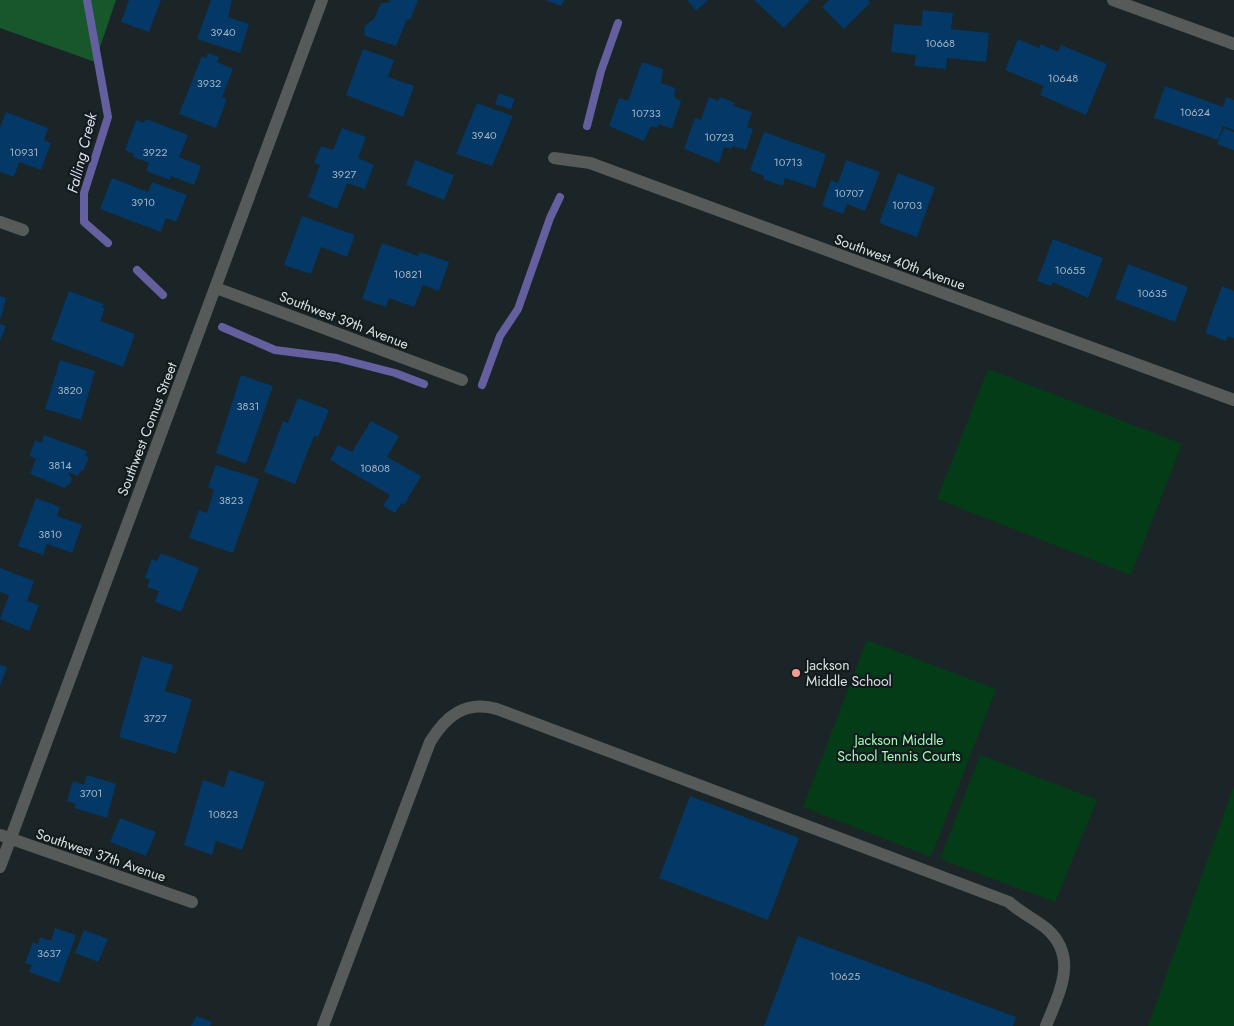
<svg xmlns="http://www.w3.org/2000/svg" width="1234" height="1026" font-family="Jost,sans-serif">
  <rect width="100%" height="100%" fill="#1b2427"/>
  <!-- green -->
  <g fill="#053c18">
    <polygon points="988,369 1182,444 1131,575 937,499"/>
    <polygon points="867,640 996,689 931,857 803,807"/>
    <polygon points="980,755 1097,800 1055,902 940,859"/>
    <polygon points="1234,786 1234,1026 1148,1026"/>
  </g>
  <!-- forest -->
  <polygon fill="#18572b" points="0,0 116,0 95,62 0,28"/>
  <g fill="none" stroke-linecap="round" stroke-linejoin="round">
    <!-- stream -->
    <g stroke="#645f9e" stroke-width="8">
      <polyline points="87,0 108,117 84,193 84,222 108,243"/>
      <polyline points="587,126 601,71 618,23"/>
      <polyline points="137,270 163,295"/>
      <polyline points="222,327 275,350 337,358 395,373 424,384"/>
      <polyline points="482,385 500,336 518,309 550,218 560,197"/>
    </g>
  </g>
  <!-- building -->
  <g fill="#043867">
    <polygon points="129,0 161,0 149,32 121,22"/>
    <polygon points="211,0 232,0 228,17 249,24 240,53 197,39"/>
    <polygon points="390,0 418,0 410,20 407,19 396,46 365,36 364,27 374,19 381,3 389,3"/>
    <polygon points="545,0 564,0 561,6"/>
    <polygon points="687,0 708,0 696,11"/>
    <polygon points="754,0 810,0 784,28"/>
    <polygon points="829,0 868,0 870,3 844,29 822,7"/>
    <polygon points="923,10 953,13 951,29 989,33 986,62 947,58 946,69 914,66 916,55 891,52 894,24 921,26"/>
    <polygon points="1018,39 1039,48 1041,44 1058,52 1061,45 1107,64 1086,115 1040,95 1044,86 1005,70"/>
    <polygon points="363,49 394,60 388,77 414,86 403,117 346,95"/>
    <polygon points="208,53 219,57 217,62 233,69 222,97 227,99 216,128 179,114 202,56 206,58"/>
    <polygon points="642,62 663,69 661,83 675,88 674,97 681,101 672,129 659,124 657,128 651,126 644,141 609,126 619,98 628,101"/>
    <polygon points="1165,86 1223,107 1226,97 1234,100 1234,130 1223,126 1218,140 1154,118"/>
    <polygon points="499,93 515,99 511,109 495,104"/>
    <polygon points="709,97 718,101 720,97 735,103 733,106 752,112 747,127 753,129 746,150 732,146 732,149 724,147 719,163 684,149 695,118 701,120"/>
    <polygon points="477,103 513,116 492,166 456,154"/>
    <polygon points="6,112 48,128 44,140 51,143 41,170 19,162 14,177 0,172 0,128"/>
    <polygon points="146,119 188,135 179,157 201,166 194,185 171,176 170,180 146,171 149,163 133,157 134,154 125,150 136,120 144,123"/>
    <polygon points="342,128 366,137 358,158 374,165 365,189 347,183 337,209 308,197 320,165 314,163 321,146 333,150"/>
    <polygon points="1224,128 1234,132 1234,150 1217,144"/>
    <polygon points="764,132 826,154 815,188 785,178 783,186 763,179 764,176 750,170"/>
    <polygon points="415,160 454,175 444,200 406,185"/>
    <polygon points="846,160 880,172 865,211 847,204 843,214 822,206 831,180 838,183"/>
    <polygon points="898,173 935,187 917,237 879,223"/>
    <polygon points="112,178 148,192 152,182 187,195 176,222 166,218 161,232 100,209"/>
    <polygon points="302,216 355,235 347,257 321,247 311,274 284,265"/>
    <polygon points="1053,239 1103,258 1088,298 1053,282 1051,286 1037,281"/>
    <polygon points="382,243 418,256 420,252 449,262 439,291 423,285 414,307 389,298 386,307 362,299"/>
    <polygon points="1128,264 1188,287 1175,322 1115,299"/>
    <polygon points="1222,286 1234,291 1234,338 1228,336 1226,341 1205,333"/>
    <polygon points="69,291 104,304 102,307 105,308 100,321 135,334 123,367 51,340"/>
    <polygon points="0,296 6,298 1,318 0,318"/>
    <polygon points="0,324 6,326 0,341"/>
    <polygon points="60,360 95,371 81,420 45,409"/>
    <polygon points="241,375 273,386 246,464 216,453"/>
    <polygon points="298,398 329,410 318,437 314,436 295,484 264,472 283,421 288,423"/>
    <polygon points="371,421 399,436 387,457 421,476 404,505 402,503 395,513 383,506 390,495 330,460 338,445 352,452"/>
    <polygon points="44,435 87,451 85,456 89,457 83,471 81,470 78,476 68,472 72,479 70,484 64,488 30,474 36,459 29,456 35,440 42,443"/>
    <polygon points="216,465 259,479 233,553 189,538 199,510 207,513 214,490 208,487"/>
    <polygon points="36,498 60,507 57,516 82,525 72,553 47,544 43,555 18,546"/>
    <polygon points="161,553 199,568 181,612 155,602 159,591 147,587 150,580 145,578 152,559 157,561"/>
    <polygon points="0,568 34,581 27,601 39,605 29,631 0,619 9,595 0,592"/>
    <polygon points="142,656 173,665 165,691 192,699 176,754 119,737"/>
    <polygon points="0,665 7,667 0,686"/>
    <polygon points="229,770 265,782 242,850 216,841 212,855 184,845 203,780 224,787"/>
    <polygon points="87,775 116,784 107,818 74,808 76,804 67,801 73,781 84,785"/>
    <polygon points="690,796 799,838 768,920 659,878"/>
    <polygon points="120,818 156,832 146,856 110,842"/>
    <polygon points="55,928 76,935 59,983 29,972 32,965 25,963 33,942 38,944 40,937 51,941"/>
    <polygon points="84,930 108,939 98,962 75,953"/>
    <polygon points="798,936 1016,1017 1013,1026 764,1026"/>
    <polygon points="196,1016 212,1022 210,1026 191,1026"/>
  </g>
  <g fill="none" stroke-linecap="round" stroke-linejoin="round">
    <!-- lane -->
    <path stroke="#565b5a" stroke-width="12" d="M323,1026L430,742C446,716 465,700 497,709L1009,902C1021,913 1035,919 1047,929C1079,958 1059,993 1046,1026"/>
    <!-- street -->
    <g stroke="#565b5a" stroke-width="12">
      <polyline points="1113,0 1234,44"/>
      <polyline points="554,158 590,163 1234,400"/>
      <polyline points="0,222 23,230"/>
      <polyline points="216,288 462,380"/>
      <polyline points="0,835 192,902"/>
      <polyline points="0,867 322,0"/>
    </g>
  </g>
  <!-- markers -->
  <circle fill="#f59c91" stroke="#121b1d" stroke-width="2" cx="796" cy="673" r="5"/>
  <g text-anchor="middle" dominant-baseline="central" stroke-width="4.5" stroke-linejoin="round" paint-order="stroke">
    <!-- number labels -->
    <g font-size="11" fill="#a4b6c3">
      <text x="223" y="32">3940</text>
      <text x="940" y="43">10668</text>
      <text x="1063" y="78">10648</text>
      <text x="209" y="83">3932</text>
      <text x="1195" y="112">10624</text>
      <text x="646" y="113">10733</text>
      <text x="484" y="135">3940</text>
      <text x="719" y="137">10723</text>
      <text x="24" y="152">10931</text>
      <text x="155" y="152">3922</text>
      <text x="788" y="162">10713</text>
      <text x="344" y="174">3927</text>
      <text x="849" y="193">10707</text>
      <text x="143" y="202">3910</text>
      <text x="907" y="205">10703</text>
      <text x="1070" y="270">10655</text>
      <text x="408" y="274">10821</text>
      <text x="1152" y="293">10635</text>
      <text x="70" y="390">3820</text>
      <text x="248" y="406">3831</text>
      <text x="60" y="465">3814</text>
      <text x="375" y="468">10808</text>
      <text x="231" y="500">3823</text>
      <text x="50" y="534">3810</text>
      <text x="155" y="718">3727</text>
      <text x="91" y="793">3701</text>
      <text x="223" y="814">10823</text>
      <text x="49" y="953">3637</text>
      <text x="845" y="976">10625</text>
    </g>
    <!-- street labels -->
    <g font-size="14" fill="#dae0e2" stroke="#121b1d">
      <text transform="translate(900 262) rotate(20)">Southwest 40th Avenue</text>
      <text transform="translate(344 320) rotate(21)">Southwest 39th Avenue</text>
      <text transform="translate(147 429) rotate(-69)">Southwest Comus Street</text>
      <text transform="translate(101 855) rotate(19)">Southwest 37th Avenue</text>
    </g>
    <!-- poi labels -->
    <g font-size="14" fill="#dae0e2" stroke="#121b1d" text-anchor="start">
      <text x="806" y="665">Jackson<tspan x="806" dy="16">Middle School</tspan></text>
    </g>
    <!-- park labels -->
    <g font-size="14" fill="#a4fbb5" stroke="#121b1d">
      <text x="899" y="740">Jackson Middle<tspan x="899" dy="16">School Tennis Courts</tspan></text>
    </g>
    <!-- water labels -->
    <g font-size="15" font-style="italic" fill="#dfdff1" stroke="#121b1d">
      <text transform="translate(82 153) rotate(-76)">Falling Creek</text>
    </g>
  </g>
</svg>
